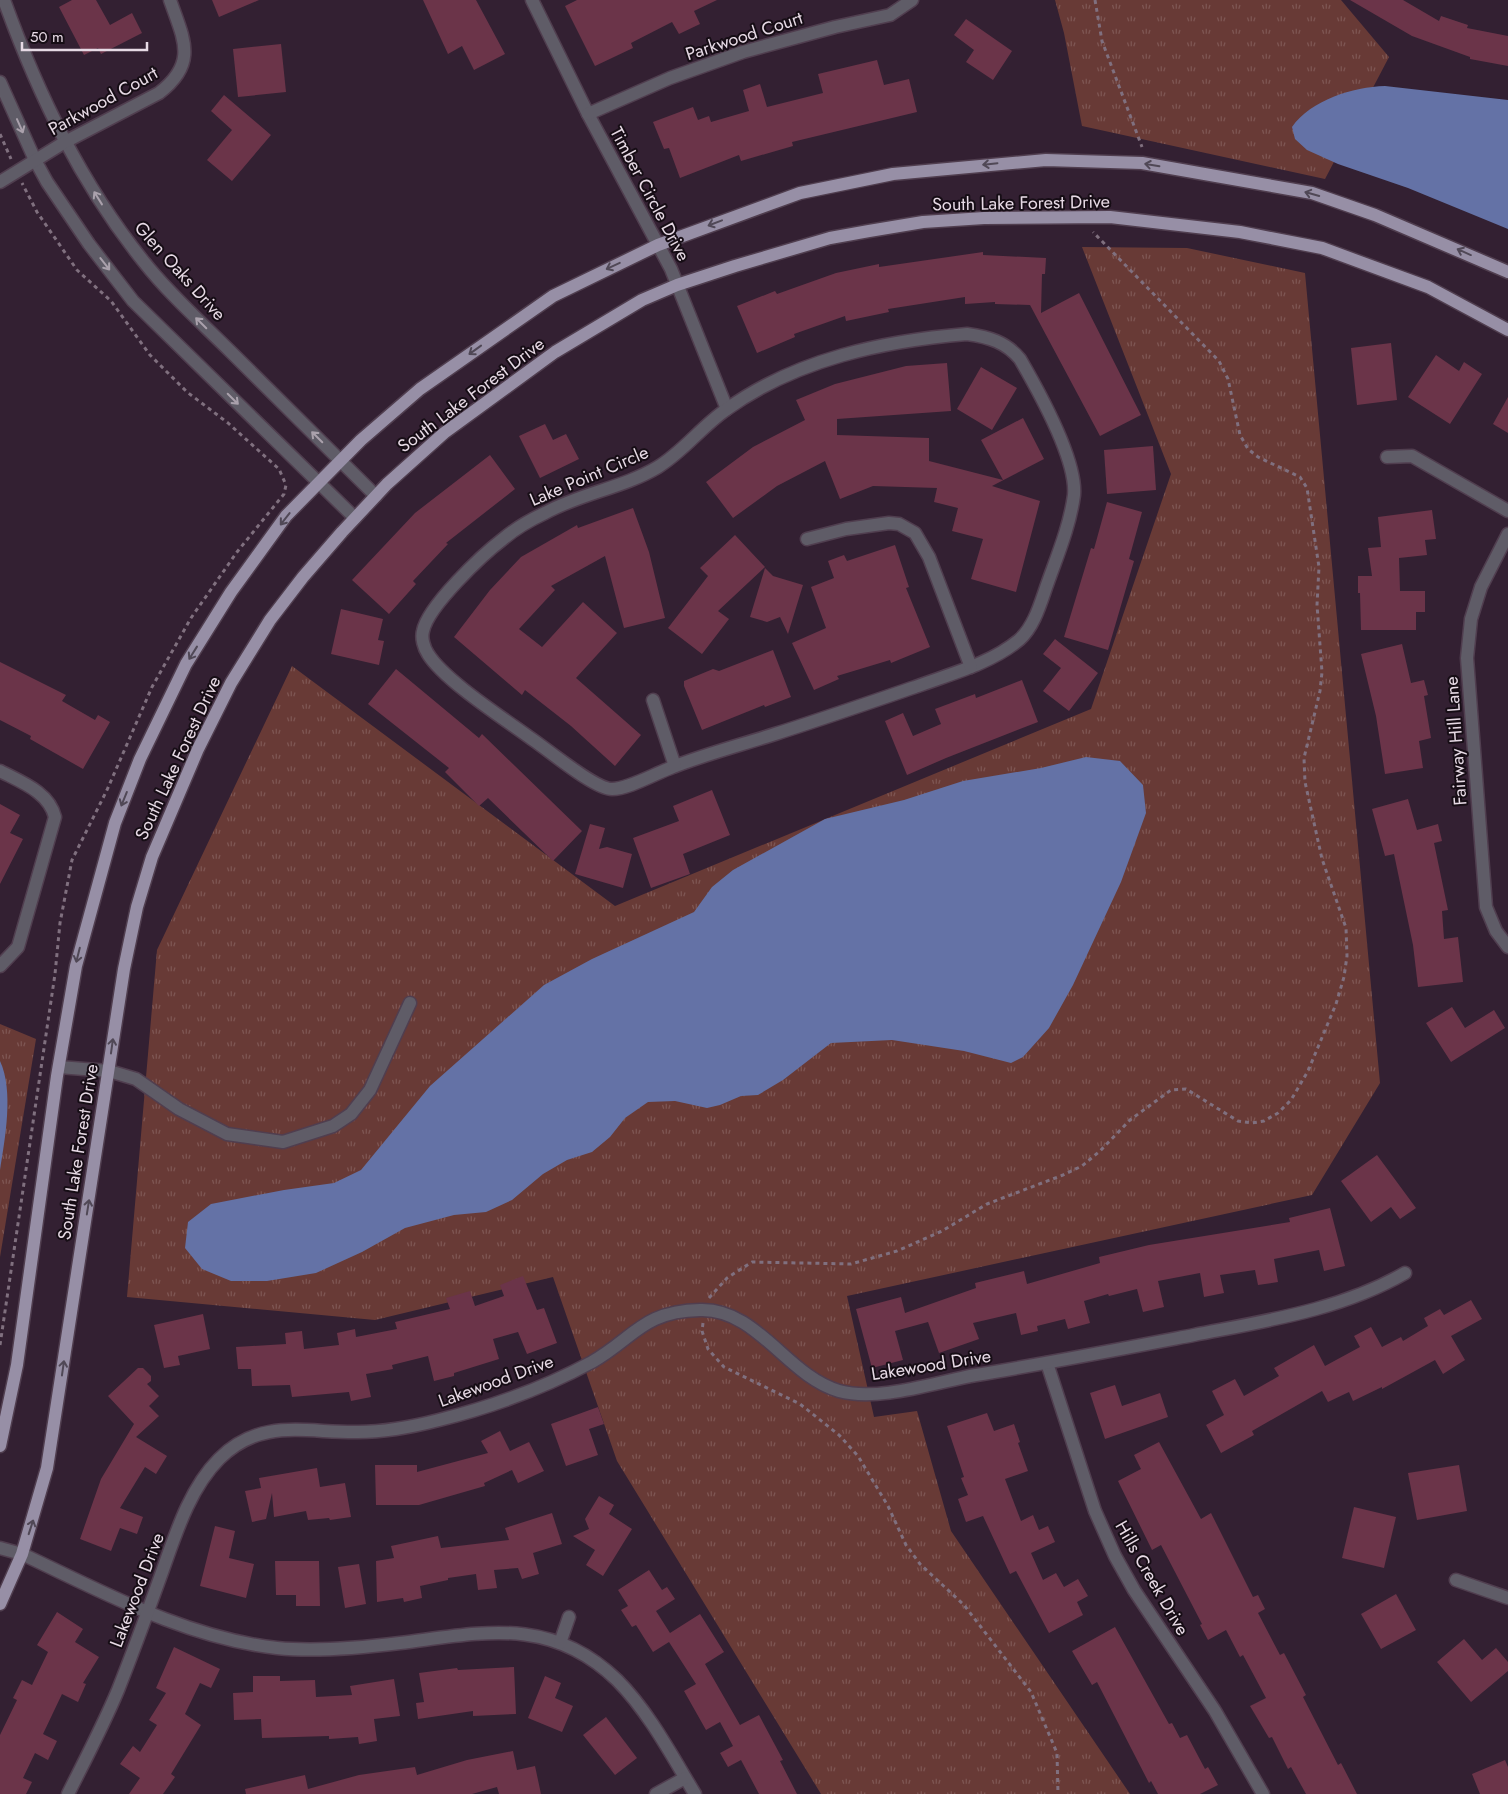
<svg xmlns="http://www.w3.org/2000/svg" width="1508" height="1794" font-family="Jost,sans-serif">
  <defs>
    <pattern id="grass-tufts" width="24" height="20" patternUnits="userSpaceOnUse" patternTransform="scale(1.25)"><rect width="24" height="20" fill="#683a36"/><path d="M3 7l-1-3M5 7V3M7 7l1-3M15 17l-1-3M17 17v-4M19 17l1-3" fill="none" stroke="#7e5653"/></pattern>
  </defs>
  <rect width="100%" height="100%" fill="#332032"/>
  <!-- grass -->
  <g fill="url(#grass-tufts)">
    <polygon points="1055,0 1341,0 1389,57 1325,179 1082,126 1064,33"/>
    <polygon points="1082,247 1187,248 1305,273 1380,1083 1312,1195 847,1296 874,1417 917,1411 951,1531 1130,1794 821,1794 617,1461 553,1277 375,1320 127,1297 157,950 292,666 615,906 1091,709 1171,474"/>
    <polygon points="0,1024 36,1039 0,1257"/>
  </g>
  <!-- water -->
  <g fill="#6472a6">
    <path d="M1385,86L1508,100V229L1408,188L1338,164L1307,150L1295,139L1292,127C1311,100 1353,87 1385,86Z"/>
    <polygon points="1086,757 1120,761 1143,785 1146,813 1121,882 1073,985 1049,1028 1023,1057 1011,1063 964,1051 892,1040 831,1043 783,1080 758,1095 741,1096 720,1105 707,1108 675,1101 648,1102 625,1118 610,1137 592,1152 567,1160 543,1174 512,1200 486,1212 454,1215 405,1228 362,1252 316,1273 267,1281 231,1281 202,1269 185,1248 188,1222 211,1204 284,1190 334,1183 361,1170 430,1086 544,985 592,959 694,912 712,887 733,870 825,819 904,800 963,781 1041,768"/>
    <path d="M0,1061C14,1091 5,1139 0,1170Z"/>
  </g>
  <!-- building -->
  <g fill="#6b3449">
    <polygon points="72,0 96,0 110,25 132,13 142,33 101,54 98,48 84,55 59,7"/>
    <polygon points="212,0 259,0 219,17"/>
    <polygon points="423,0 476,0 505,54 474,70 462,46 448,54"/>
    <polygon points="577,0 717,0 694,11 700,24 679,34 672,22 631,43 633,48 595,66 565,6"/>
    <polygon points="1350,0 1403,0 1439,21 1441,16 1468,25 1467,28 1508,36 1508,66 1470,59 1470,57 1412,36"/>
    <polygon points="966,19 1012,51 993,80 966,62 974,50 954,35"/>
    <polygon points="281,44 286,92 238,97 233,49"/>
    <polygon points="877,60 884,85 909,79 917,112 792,142 793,146 741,161 739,155 680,178 669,148 664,149 653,122 693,107 698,120 709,116 711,122 749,111 743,90 760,84 767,107 823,93 818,74"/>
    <polygon points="224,95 271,135 232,181 207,160 232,130 211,111"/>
    <polygon points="983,252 983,255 1046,258 1045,274 1042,274 1041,313 1079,293 1141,415 1100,436 1030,305 995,304 995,302 965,304 965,297 888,309 889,312 846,321 845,316 794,334 795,337 757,353 737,306 775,291 777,294 836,273 879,264 879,267"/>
    <polygon points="1391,343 1397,400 1357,405 1351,348"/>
    <polygon points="1436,355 1459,371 1464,362 1482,374 1450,424 1408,397"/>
    <polygon points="947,363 951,411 837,419 837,435 929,438 929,461 1003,480 981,440 1023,418 1044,459 992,486 1040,501 1016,592 971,579 983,539 952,531 958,508 934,502 937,488 873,486 840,499 825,461 777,486 733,518 706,482 753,447 805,420 796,400 835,384 906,366"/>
    <polygon points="981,367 1017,388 992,430 957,409"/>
    <polygon points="1508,397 1508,433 1493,424"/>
    <polygon points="545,424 553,440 566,434 579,459 540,478 519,436"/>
    <polygon points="1153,446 1156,490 1107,494 1104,450"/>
    <polygon points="490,455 515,489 446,543 448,544 413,581 416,584 389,614 352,580 415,513"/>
    <polygon points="1107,502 1142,512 1129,559 1134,561 1108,650 1064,637 1091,548 1094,549"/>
    <polygon points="633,508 649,552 665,618 624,628 605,556 551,586 555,590 519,629 542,647 583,602 617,633 576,678 641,735 615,766 571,726 525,690 522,695 454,637 490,590 521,557 577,525 578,528"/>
    <polygon points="1432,510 1436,539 1425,540 1427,555 1399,558 1400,591 1425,591 1425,612 1416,612 1416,630 1361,630 1360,593 1358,593 1358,576 1372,576 1368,548 1381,547 1378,517"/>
    <polygon points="735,535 765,567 718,611 729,619 702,654 668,628 708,576 700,568"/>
    <polygon points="895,545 909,587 906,588 930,647 891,663 890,660 837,676 839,679 814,690 792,643 826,628 811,587 834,578 828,561 844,555 847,561"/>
    <polygon points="765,568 773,576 803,585 788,634 780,617 767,622 750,617"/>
    <polygon points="341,609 383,619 378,640 384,641 379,665 331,654"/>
    <polygon points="1055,639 1098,673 1069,711 1043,691 1061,668 1043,654"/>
    <polygon points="1402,644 1411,683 1424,680 1428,695 1424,696 1431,738 1419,741 1423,768 1385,774 1376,716 1361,654"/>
    <polygon points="773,650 791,697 765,707 764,705 702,730 684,686 684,681 713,669 719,671"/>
    <polygon points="0,662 66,695 62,701 95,720 98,715 110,722 83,769 30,739 31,736 0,720"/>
    <polygon points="396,669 479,738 482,734 582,831 553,861 488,798 479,806 445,772 449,768 368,704"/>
    <polygon points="1022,680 1038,722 946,758 907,775 885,721 903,713 913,736 941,724 935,709 975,694 976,698"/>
    <polygon points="712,790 730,835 683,854 690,874 651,888 633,838 679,821 673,806"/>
    <polygon points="1408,799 1417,830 1438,824 1442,841 1434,843 1448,910 1442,911 1444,939 1458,937 1463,982 1418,987 1413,945 1394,854 1385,856 1372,809"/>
    <polygon points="0,804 20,815 10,833 23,839 0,884"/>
    <polygon points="590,824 605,828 599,849 607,847 632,854 623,888 575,874"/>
    <polygon points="1452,1007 1465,1028 1494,1010 1505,1028 1451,1062 1426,1023"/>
    <polygon points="1377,1155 1416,1208 1400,1219 1391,1207 1371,1222 1341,1181"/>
    <polygon points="1330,1208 1345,1266 1324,1271 1319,1250 1274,1259 1278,1282 1258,1285 1255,1270 1220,1275 1224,1293 1204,1297 1200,1273 1158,1281 1164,1307 1143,1312 1137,1289 1109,1296 1108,1294 1084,1301 1090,1323 1068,1329 1065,1319 1037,1326 1038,1331 1021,1335 1016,1313 973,1323 979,1339 939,1353 928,1322 895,1331 903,1360 872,1368 856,1309 901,1297 905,1313 976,1288 975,1283 1024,1271 1027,1284 1100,1263 1099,1257 1149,1245 1290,1222 1289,1218"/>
    <polygon points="523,1276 537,1310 544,1308 557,1343 527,1354 518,1332 493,1339 499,1359 454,1373 454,1376 434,1381 428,1356 392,1365 393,1369 366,1374 371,1397 351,1401 349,1392 292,1397 290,1385 252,1386 251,1369 238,1369 236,1347 286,1344 285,1333 302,1331 304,1349 339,1345 337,1333 355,1329 356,1337 397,1329 395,1322 450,1309 446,1298 470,1291 475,1306 504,1296 500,1285"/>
    <polygon points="1471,1300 1482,1319 1451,1336 1465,1360 1443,1374 1435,1360 1382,1389 1382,1387 1353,1401 1349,1392 1328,1402 1322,1391 1252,1431 1254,1435 1221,1453 1206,1425 1224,1415 1212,1391 1235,1379 1244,1396 1279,1376 1274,1368 1314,1345 1325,1366 1360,1347 1354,1336 1371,1327 1382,1347 1401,1337 1403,1341 1428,1326 1424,1318 1440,1309 1444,1315"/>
    <polygon points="203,1314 210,1349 178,1356 180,1365 164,1368 154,1325"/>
    <polygon points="138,1368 143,1368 151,1376 151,1381 147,1384 159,1396 149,1406 159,1416 136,1437 167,1456 156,1474 145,1467 120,1508 143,1517 137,1534 120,1528 111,1551 80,1539 101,1479 134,1424 108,1396"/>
    <polygon points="1115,1385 1122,1406 1160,1393 1168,1417 1105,1439 1090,1393"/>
    <polygon points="598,1407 604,1424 589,1429 598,1455 566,1466 551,1424"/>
    <polygon points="987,1413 994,1431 1014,1424 1020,1442 1018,1443 1028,1471 1005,1479 1021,1521 1033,1515 1039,1530 1048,1526 1055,1542 1031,1553 1043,1580 1056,1573 1064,1587 1078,1579 1088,1596 1077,1602 1083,1615 1049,1633 1016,1571 1010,1574 983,1516 966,1522 958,1499 968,1495 961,1478 964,1477 947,1426"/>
    <polygon points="500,1431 510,1451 529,1442 544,1471 518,1483 512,1470 484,1483 485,1486 419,1505 376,1505 375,1465 417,1465 417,1472 488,1453 481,1441"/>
    <polygon points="1159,1442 1201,1519 1211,1513 1253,1597 1258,1595 1265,1609 1258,1613 1280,1655 1284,1653 1306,1695 1303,1697 1338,1765 1341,1763 1357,1794 1306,1794 1291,1767 1288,1769 1272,1737 1269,1738 1250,1706 1266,1698 1243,1655 1240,1657 1226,1630 1208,1640 1200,1625 1202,1624 1161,1545 1152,1550 1118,1481 1141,1469 1134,1455"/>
    <polygon points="1459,1465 1467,1511 1417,1520 1408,1473"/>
    <polygon points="317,1468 320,1487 345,1483 351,1517 330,1520 329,1518 308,1520 306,1511 274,1517 272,1493 266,1519 252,1522 245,1491 261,1488 259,1478"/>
    <polygon points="599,1496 614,1505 609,1514 632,1529 603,1576 586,1565 595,1550 573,1536 589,1529 585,1519"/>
    <polygon points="1354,1507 1396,1517 1384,1568 1342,1558"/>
    <polygon points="552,1513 562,1544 533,1553 539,1574 522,1579 518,1568 494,1570 497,1588 478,1590 476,1574 448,1578 448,1580 420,1586 422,1598 404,1602 403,1598 377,1602 376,1561 394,1558 391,1546 438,1536 441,1548 509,1540 505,1528"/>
    <polygon points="215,1526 235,1531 229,1558 254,1564 246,1598 200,1586"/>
    <polygon points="275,1561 319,1561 320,1606 296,1606 296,1595 276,1595"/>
    <polygon points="359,1564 366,1604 345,1608 338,1567"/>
    <polygon points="649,1570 662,1590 667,1587 675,1599 656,1611 670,1633 700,1614 724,1652 705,1664 740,1725 759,1715 783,1760 780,1761 797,1794 759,1794 741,1760 728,1767 720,1753 733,1746 720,1722 706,1730 684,1691 696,1684 669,1642 653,1652 636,1625 632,1627 621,1610 628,1606 618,1590"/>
    <polygon points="1396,1594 1416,1630 1381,1649 1361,1614"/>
    <polygon points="57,1612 83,1629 75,1642 99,1657 83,1683 86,1684 78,1702 62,1694 43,1734 57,1741 48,1760 35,1753 23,1778 32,1782 26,1794 0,1794 0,1735 17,1700 13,1698 22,1680 32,1685 48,1652 37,1645"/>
    <polygon points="1115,1627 1169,1724 1172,1723 1180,1738 1187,1735 1205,1769 1208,1767 1218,1785 1200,1794 1158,1794 1151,1781 1149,1783 1097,1682 1092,1685 1072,1651"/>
    <polygon points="1464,1639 1482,1660 1496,1648 1508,1662 1508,1671 1471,1702 1437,1662"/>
    <polygon points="174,1647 220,1669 211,1688 200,1683 185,1714 201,1725 171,1774 175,1777 163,1794 129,1794 140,1778 120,1764 133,1746 140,1752 157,1725 149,1720 166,1693 156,1688"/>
    <polygon points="514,1667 516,1714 473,1716 473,1711 418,1719 416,1703 424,1702 419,1673 457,1668 458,1670"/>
    <polygon points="253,1676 280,1676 280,1681 315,1680 316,1697 352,1695 350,1686 394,1679 400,1716 374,1719 377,1741 359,1744 358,1737 329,1739 329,1736 262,1738 261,1719 234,1720 233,1693 253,1692"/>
    <polygon points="545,1676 561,1683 555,1698 573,1706 562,1732 528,1718"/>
    <polygon points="606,1717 637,1758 615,1775 583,1735"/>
    <polygon points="513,1751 517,1770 535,1766 541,1794 499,1794 497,1787 472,1794 246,1794 245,1789 305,1775 308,1789 359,1775 415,1767 417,1775 467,1760"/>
    <polygon points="1505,1760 1508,1767 1508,1794 1480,1794 1472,1774"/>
  </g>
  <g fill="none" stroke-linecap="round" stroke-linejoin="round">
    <defs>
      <g id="minor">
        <path d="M4,0C38,94 81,184 144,262C170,295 202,323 231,352C279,400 328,448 376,496"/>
        <polyline points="532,0 588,114 671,269 727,409"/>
        <polyline points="0,82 35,160 47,182 89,244 133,301 355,518"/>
        <polyline points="588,114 670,78 743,52 835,27 890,15 912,0"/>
        <path d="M0,182L65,142L159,93C198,63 184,40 170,0"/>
        <path d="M967,334C989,337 1006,342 1020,359C1038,390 1077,460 1074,495C1070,525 1058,554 1048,582C1041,601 1035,626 1019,640C990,664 950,674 915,687C868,703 822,719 775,734C741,745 706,754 673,767C656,773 629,789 612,789C594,789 546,748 529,737C503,718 444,680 428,654C424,648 421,638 423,631C428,606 482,555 503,539C516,528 530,520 545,513C581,493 623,488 658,467C684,451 702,426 727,409C797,359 883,341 967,334Z"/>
        <polyline points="1387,457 1412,456 1508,511"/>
        <polyline points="1508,534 1481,587 1471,619 1467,658 1486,907 1496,931 1508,947"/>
        <polyline points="807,539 846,529 889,523 899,524 915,533 929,557 971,667"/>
        <polyline points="653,700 675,766"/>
        <path d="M0,771C21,782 49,792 55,817L18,947L0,966"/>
        <polyline points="59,1067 109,1071 136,1079 179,1109 227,1134 283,1142 333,1126 351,1114 370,1090 410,1003"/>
        <polyline points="1047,1363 1095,1511 1115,1556 1134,1590 1215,1711 1263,1794"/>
        <path d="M0,1548L22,1554C103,1592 186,1638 277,1648C317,1652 360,1648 400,1643C481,1633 550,1615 617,1680C649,1712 672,1756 695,1794"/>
        <polyline points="1456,1580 1508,1598"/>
        <polyline points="560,1643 569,1617"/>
        <path d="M68,1794C85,1760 103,1726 118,1690C133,1652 147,1614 161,1575C175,1536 189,1489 219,1459C261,1417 306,1433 358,1432C386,1432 412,1427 439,1420C491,1407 544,1388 592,1362C634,1338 643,1311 700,1310C757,1308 787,1376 839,1391C879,1402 936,1382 976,1375C1049,1363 1121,1349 1194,1335C1265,1321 1341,1310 1405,1273"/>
        <polyline points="656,1794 685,1778"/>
      </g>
      <g id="major">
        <polyline points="0,1446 17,1365 57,1076 76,966 115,823 140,759 186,664 231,592 286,516 361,440 420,389 553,296 658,245 800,193 893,174 1046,160 1142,163 1312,193 1375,215 1508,272"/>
        <polyline points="0,1604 22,1554 47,1468 124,969 137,907 152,857 198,749 231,683 270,620 303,577 342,532 387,484 444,433 555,352 642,300 677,285 735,266 830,238 869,231 923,222 984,218 1110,217 1240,232 1322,248 1428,287 1508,330"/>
      </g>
    </defs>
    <!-- minor casing -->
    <use href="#minor" stroke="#503e4f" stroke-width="15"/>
    <!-- major casing -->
    <use href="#major" stroke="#503e4f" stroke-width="15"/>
    <!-- path -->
    <g stroke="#80707f" stroke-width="3" stroke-dasharray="4 4" stroke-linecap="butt">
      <polyline points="1095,0 1102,41 1142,147"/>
      <polyline points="0,134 11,159"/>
      <polyline points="709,1298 727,1278 752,1262 851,1264 897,1251 942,1231 987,1204 1063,1175 1082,1166 1100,1151 1130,1120 1171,1090 1186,1089 1238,1121 1252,1123 1264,1121 1278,1113 1291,1100 1308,1071 1336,1004 1344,977 1347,956 1346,928 1322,859 1305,782 1304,758 1320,691 1322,672 1317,605 1319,567 1307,488 1300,477 1258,457 1248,449 1240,435 1228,379 1219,361 1093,232"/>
      <polyline points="703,1323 702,1331 708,1349 724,1367 800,1404 839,1435 858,1456 888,1506 906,1545 920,1564 964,1605 1031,1692 1057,1753 1058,1794"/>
      <polyline points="0,1345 55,974 60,923 72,860 107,790 152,687 191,618 237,552 284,494 286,485 279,469 228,423 187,392 150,355 111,301 77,270 37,212 22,183"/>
    </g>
    <!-- minor -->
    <use href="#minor" stroke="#5f5c67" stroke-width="12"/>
    <!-- major -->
    <use href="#major" stroke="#978fa6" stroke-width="12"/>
  </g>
  <!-- one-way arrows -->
  <defs><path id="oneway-shaft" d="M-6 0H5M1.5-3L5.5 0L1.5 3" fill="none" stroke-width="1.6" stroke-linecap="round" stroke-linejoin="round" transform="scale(1.25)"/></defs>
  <g stroke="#aaa1ac">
    <use href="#oneway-shaft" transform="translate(20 126) rotate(66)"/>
    <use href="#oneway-shaft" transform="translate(98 198) rotate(-122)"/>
    <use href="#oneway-shaft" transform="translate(105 264) rotate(52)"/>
    <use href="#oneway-shaft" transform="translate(201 323) rotate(-135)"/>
    <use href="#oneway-shaft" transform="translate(233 399) rotate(45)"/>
    <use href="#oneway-shaft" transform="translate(317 437) rotate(-135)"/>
  </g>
  <g stroke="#504856">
    <use href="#oneway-shaft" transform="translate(990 164) rotate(174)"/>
    <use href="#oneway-shaft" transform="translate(1152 165) rotate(-171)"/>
    <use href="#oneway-shaft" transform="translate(1312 194) rotate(-164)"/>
    <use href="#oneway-shaft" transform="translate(715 223) rotate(159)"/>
    <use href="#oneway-shaft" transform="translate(1464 252) rotate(-156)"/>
    <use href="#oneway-shaft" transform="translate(613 266) rotate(155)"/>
    <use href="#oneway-shaft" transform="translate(475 350) rotate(144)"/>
    <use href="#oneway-shaft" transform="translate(285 519) rotate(128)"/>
    <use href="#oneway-shaft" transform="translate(193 653) rotate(122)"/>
    <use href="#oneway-shaft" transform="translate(124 799) rotate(112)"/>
    <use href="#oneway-shaft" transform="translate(78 955) rotate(104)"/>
    <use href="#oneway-shaft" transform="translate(112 1046) rotate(-82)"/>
    <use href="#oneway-shaft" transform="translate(88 1207) rotate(-81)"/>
    <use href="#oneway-shaft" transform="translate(63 1368) rotate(-82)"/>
    <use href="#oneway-shaft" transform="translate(31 1527) rotate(-72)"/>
  </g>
  <g text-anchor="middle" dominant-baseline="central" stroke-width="4" stroke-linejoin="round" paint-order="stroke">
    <!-- street labels -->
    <g font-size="18" fill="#e7dae5" stroke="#160d15">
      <text transform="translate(744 36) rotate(-18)">Parkwood Court</text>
      <text transform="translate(103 101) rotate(-29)">Parkwood Court</text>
      <text transform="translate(650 194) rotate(62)">Timber Circle Drive</text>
      <text transform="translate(1021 203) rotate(-1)">South Lake Forest Drive</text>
      <text transform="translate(180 271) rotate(48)">Glen Oaks Drive</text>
      <text transform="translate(471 395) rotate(-37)">South Lake Forest Drive</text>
      <text transform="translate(589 476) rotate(-23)">Lake Point Circle</text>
      <text transform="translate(1456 741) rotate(-94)">Fairway Hill Lane</text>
      <text transform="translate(178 758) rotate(-65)">South Lake Forest Drive</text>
      <text transform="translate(78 1152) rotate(-81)">South Lake Forest Drive</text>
      <text transform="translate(931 1365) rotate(-9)">Lakewood Drive</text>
      <text transform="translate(496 1381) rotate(-20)">Lakewood Drive</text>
      <text transform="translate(1152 1578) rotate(60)">Hills Creek Drive</text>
      <text transform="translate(137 1590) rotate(-69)">Lakewood Drive</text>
    </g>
  </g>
  <!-- scale -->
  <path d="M22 42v8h125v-8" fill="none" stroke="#e7dae5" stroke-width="2.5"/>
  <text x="30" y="42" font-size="15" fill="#e7dae5" stroke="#160d15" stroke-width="4" paint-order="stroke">50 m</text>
</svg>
